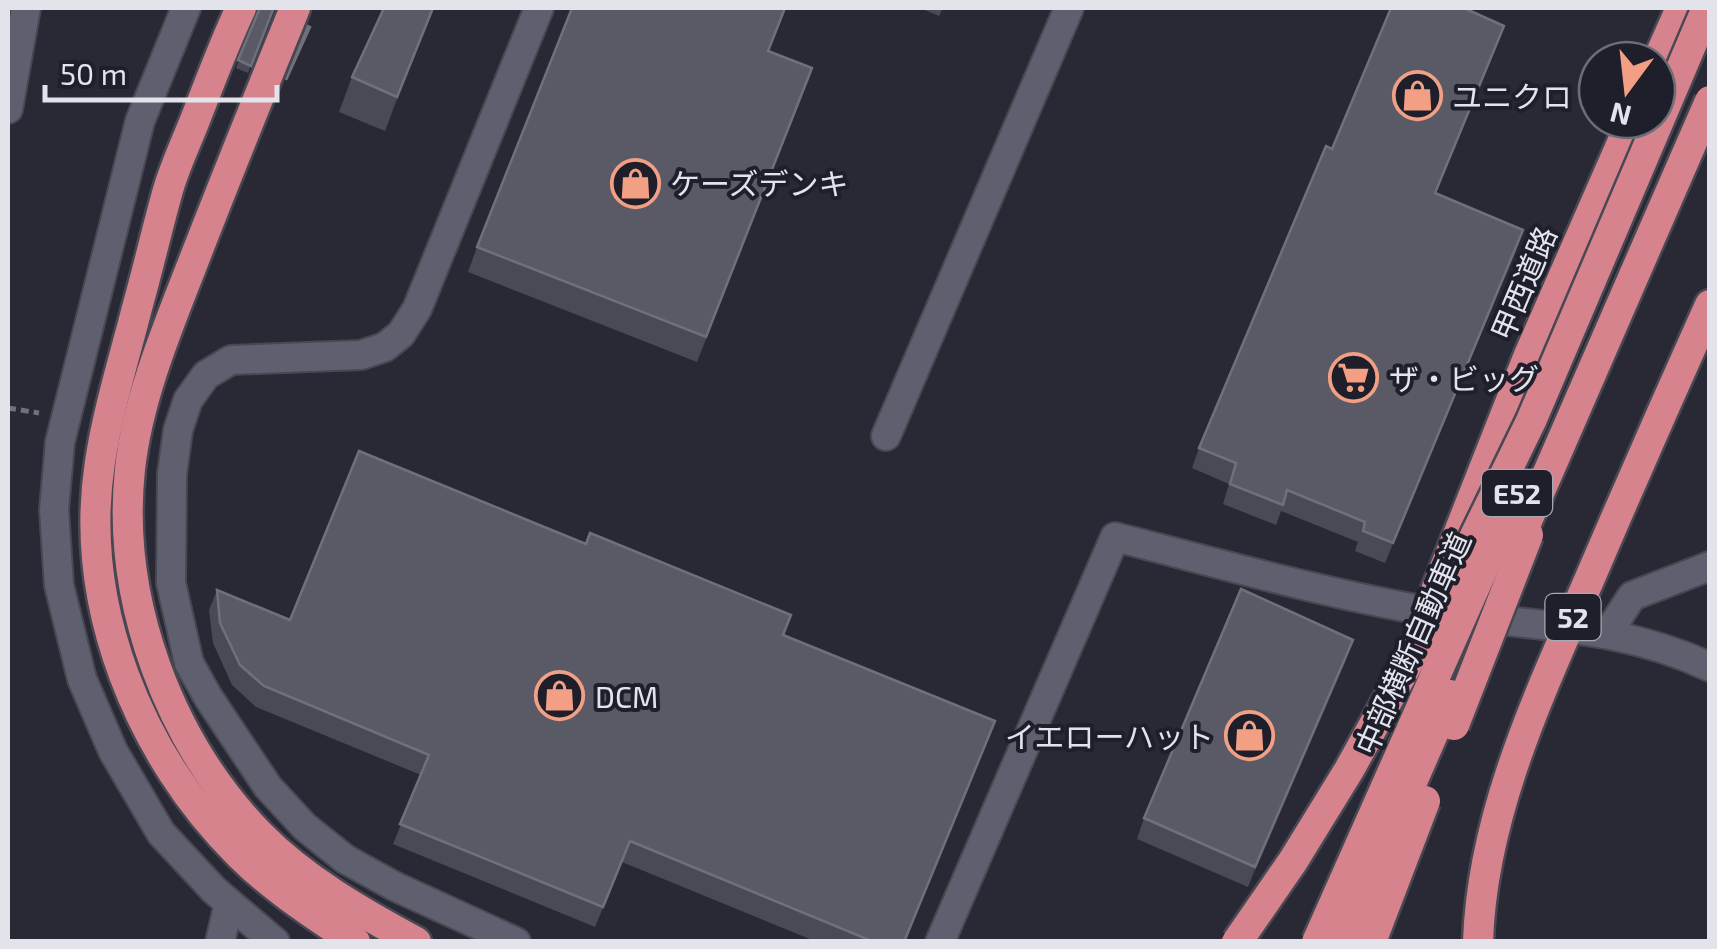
<svg xmlns="http://www.w3.org/2000/svg" width="1717" height="949" font-family="'Exo 2','Noto Sans JP',sans-serif">
  <rect width="100%" height="100%" fill="#282935"/>
  <g fill="none" stroke-linecap="round" stroke-linejoin="round">
    <defs>
      <g id="street">
        <polyline points="186,8 140,121 60,442 54,510 59,585 82,679 113,751 161,833 214,890 275,942"/>
        <polyline points="8,109 26,8"/>
        <polyline points="886,436 1069,8"/>
        <polyline points="1608,633 1632,596 1710,566"/>
        <polyline points="220,942 229,903"/>
        <polyline points="516,942 394,886 345,859 305,827 268,787 208,697 189,663 171,583 172,474 178,430 188,400 206,375 231,360 361,355 385,347 401,334 417,309 539,8"/>
        <path d="M940,942L1115,537C1218,563 1322,593 1427,611C1527,627 1616,623 1710,667"/>
      </g>
      <g id="highway">
        <path d="M241,8C224,44 210,82 195,120C186,143 175,166 168,190C157,229 148,269 137,308C124,359 108,410 100,462C78,605 139,755 240,855C274,889 315,915 355,942"/>
        <path d="M295,8C261,91 227,175 194,260C168,327 138,397 130,469C116,600 169,742 260,835C303,879 362,913 416,942"/>
        <polyline points="1657,62 1681,8"/>
        <polyline points="1435,593 1529,355 1632,120"/>
        <path d="M1478,942C1482,814 1540,693 1590,578C1629,487 1669,396 1710,305"/>
      </g>
    </defs>
    <!-- street casing -->
    <use href="#street" stroke="#484853" stroke-width="32"/>
    <!-- highway casing -->
    <use href="#highway" stroke="#484853" stroke-width="35"/>
    <!-- path -->
    <polyline stroke="#70717c" stroke-width="5" stroke-dasharray="8 5" stroke-linecap="butt" points="8,408 39,413"/>
    <!-- street -->
    <use href="#street" stroke="#5f606f" stroke-width="28"/>
    <!-- highway -->
    <use href="#highway" stroke="#d7838d" stroke-width="30"/>
    <defs>
      <g id="highway-bridge">
        <polyline points="1513,553 1710,101"/>
        <polyline points="1454,725 1528,535"/>
        <polyline points="1237,942 1293,861 1349,770 1449,589 1531,421 1707,8"/>
        <polyline points="1317,942 1509,510"/>
        <polyline points="1342,942 1450,695"/>
        <polyline points="1371,942 1425,801"/>
      </g>
    </defs>
    <!-- highway-bridge casing -->
    <use href="#highway-bridge" stroke="#484853" stroke-width="35" stroke-linecap="butt"/>
    <!-- highway-bridge -->
    <use href="#highway-bridge" stroke="#d7838d" stroke-width="30"/>
  </g>
  <!-- wall -->
  <g fill="#4a4a57">
    <polygon points="260,8 273,10 248,73 236,68"/>
    <polygon points="920,8 943,8 939,16"/>
    <polygon points="420,42 385,131 339,112 352,77"/>
    <polygon points="1496,46 1436,193 1516,251 1385,563 1355,551 1358,542 1281,511 1276,525 1223,504 1229,484 1192,468 1199,448 1332,149"/>
    <polygon points="769,51 803,93 697,362 468,272 477,247"/>
    <polygon points="217,590 290,620 784,635 995,721 905,942 817,942 622,862 595,927 393,844 421,775 256,707 232,685 213,643 209,610"/>
    <polygon points="1346,660 1248,887 1137,839 1144,818"/>
  </g>
  <!-- shaded-wall -->
  <g fill="#353643">
    <polygon points="433,8 420,42 385,131 397,97"/>
    <polygon points="1523,230 1516,251 1385,563 1393,543"/>
    <polygon points="1353,640 1346,660 1248,887 1255,867"/>
    <polygon points="995,721 987,742 904,942"/>
  </g>
  <!-- building -->
  <g fill="#5a5a67" stroke="#70707c" stroke-width="2.5">
    <polygon points="260,8 267,8 273,10 251,66 238,60"/>
    <polygon points="384,8 433,8 397,97 352,77"/>
    <polygon points="572,8 785,8 768,51 812,68 706,337 477,247"/>
    <polygon points="1391,8 1464,8 1504,26 1435,193 1523,230 1393,543 1363,531 1365,522 1287,490 1283,505 1230,484 1236,463 1199,448 1326,146 1332,149"/>
    <polygon points="308,26 310,27 286,80"/>
    <polygon points="359,451 586,544 590,533 791,615 783,635 995,721 904,942 874,942 630,841 603,907 400,824 429,755 264,686 240,665 220,623 217,590 290,620"/>
    <polygon points="1241,589 1353,640 1255,867 1144,818"/>
  </g>
  <!-- icons -->
  <defs>
    <symbol id="shop-ring" viewBox="-11 -11 22 22"><circle r="9.5" fill="#1f1f2b" stroke="#f39f84" stroke-width="1.5"/><path d="M-5-2.5h2.3a2.7 3.5 0 0 1 5.4 0H5L5.5 6h-11ZM-1.5-2.5h3a1.5 2.3 0 0 0-3 0Z" fill="#f39f84"/></symbol>
    <symbol id="supermarket-ring" viewBox="-11 -11 22 22"><circle r="9.5" fill="#1f1f2b" stroke="#f39f84" stroke-width="1.5"/><path d="M-6-5.5h2.5l.6 2H6L4.5 2H-2.5L-4.4-4H-6ZM-1.5 3.2a1.3 1.3 0 1 0 .1 0ZM3 3.2a1.3 1.3 0 1 0 .1 0Z" fill="#f39f84"/></symbol>
  </defs>
  <g fill-rule="evenodd">
    <use href="#shop-ring" x="1390" y="68" width="55" height="55"/>
    <use href="#shop-ring" x="608" y="156" width="55" height="55"/>
    <use href="#supermarket-ring" x="1326" y="350" width="55" height="55"/>
    <use href="#shop-ring" x="532" y="668" width="55" height="55"/>
    <use href="#shop-ring" x="1222" y="708" width="55" height="55"/>
  </g>
  <g text-anchor="middle" dominant-baseline="central" stroke-width="8" stroke-linejoin="round" paint-order="stroke">
    <!-- shield labels -->
    <g fill="#1f1f2b" stroke="#a8a8b2" stroke-width="2.5">
      <rect x="1482" y="470" width="70" height="46" rx="8"/>
      <rect x="1545.5" y="594" width="55" height="46" rx="8"/>
    </g>
    <g font-size="28" font-weight="bold" fill="#e3e3ec">
      <text x="1517" y="493">E52</text>
      <text x="1573" y="617">52</text>
    </g>
    <!-- poi labels -->
    <g font-size="30" fill="#e3e3ec" stroke="#1f1f2b" text-anchor="start">
      <text x="1452" y="96">ユニクロ</text>
      <text x="670" y="183">ケーズデンキ</text>
      <text x="1389" y="378">ザ・ビッグ</text>
      <text x="595" y="696">DCM</text>
      <text x="1214" y="736" text-anchor="end">イエローハット</text>
    </g>
    <!-- street labels -->
    <g font-size="30" fill="#e3e3ec" stroke="#1f1f2b">
      <text transform="translate(1523 283) rotate(-67)">甲西道路</text>
      <text transform="translate(1412 643) rotate(-66)">中部横断自動車道</text>
    </g>
  </g>
  <!-- border -->
  <rect width="1717" height="949" fill="none" stroke="#e3e3ec" stroke-width="20"/>
  <!-- north arrow -->
  <g transform="translate(1627 90) rotate(195)"><circle r="48" fill="#1f1f2b" stroke="#6d6d78" stroke-width="2.5"/>
  <path d="M0-8L18 38L0 25L-18 38Z" fill="#f39f84"/>
  <text y="-15" font-size="28" font-weight="bold" text-anchor="middle" fill="#e3e3ec">N</text>
  </g>
  <!-- scale -->
  <path d="M45 85v15h232v-15" fill="none" stroke="#e3e3ec" stroke-width="5"/>
  <text x="60" y="85" font-size="30" fill="#e3e3ec" stroke="#1f1f2b" stroke-width="8" paint-order="stroke">50 m</text>
</svg>
